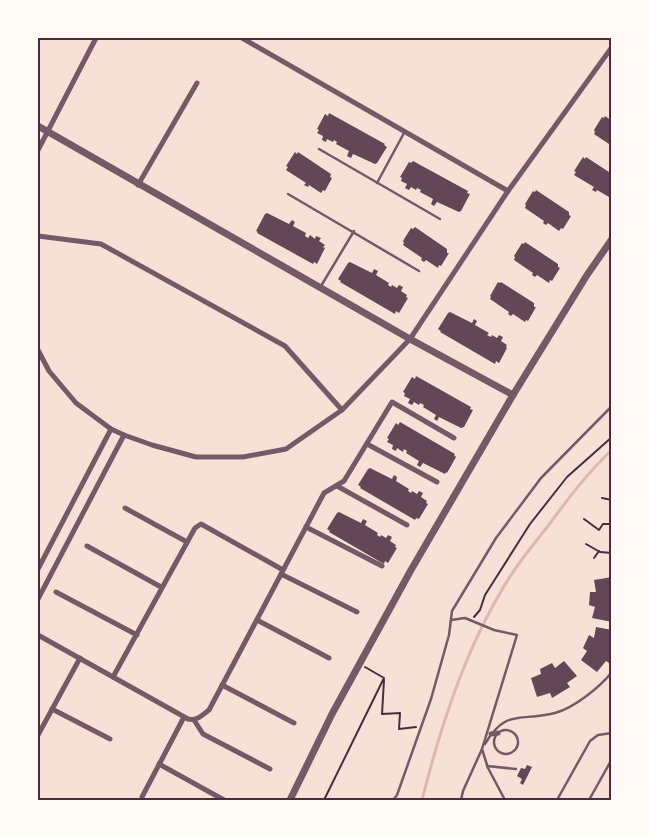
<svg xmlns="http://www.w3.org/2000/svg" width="649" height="838" font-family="'Roboto Condensed',sans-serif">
  <rect width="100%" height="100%" fill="#f7e1d7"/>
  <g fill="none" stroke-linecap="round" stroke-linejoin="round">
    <!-- stream -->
    <path stroke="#dcb8b0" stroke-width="3" d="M422,800C442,721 468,641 513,572C524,556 536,541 548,526C567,500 588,472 612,450"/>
  </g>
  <!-- building -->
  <g fill="#644757">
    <polygon points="329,113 385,144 384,145 387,147 377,163 375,164 353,154 351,158 347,156 349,151 336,144 337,142 334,140 333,142 327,139 326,142 322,140 323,136 317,133 319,130 317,129 325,114 328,116"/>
    <polygon points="605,116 612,121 612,146 594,134 595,132 594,130 602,117 604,118"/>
    <polygon points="295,152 297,154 298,152 331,174 330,177 332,178 325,191 323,190 321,193 309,185 308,187 304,185 306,183 286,170 288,167 286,166"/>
    <polygon points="583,157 585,159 586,157 612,174 612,195 609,197 597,190 596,192 592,190 594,187 574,175 576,172 574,171"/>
    <polygon points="413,161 468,191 467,193 470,194 461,211 459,212 437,202 434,206 431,204 433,199 420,192 421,190 417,188 416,190 411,187 409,190 405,188 407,184 401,181 402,178 400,177 409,162 411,163"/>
    <polygon points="536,190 569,212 569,215 571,216 563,229 561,228 559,231 548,223 546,225 543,223 544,221 525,208 526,205 525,204 533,191 535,192"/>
    <polygon points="267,213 289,224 292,220 295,222 293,226 306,233 305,236 308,238 310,235 315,239 316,236 321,238 319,241 325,245 323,247 325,248 317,264 314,262 313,264 257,233 258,232 256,231 265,214"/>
    <polygon points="415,227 447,249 447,253 449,253 441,266 439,265 438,268 426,260 424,262 421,260 422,258 403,245 404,243 403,241 411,228 413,229"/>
    <polygon points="525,242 558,264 558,267 560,268 552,281 550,280 549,283 537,275 535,277 532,275 533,273 514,260 515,257 514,256 522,243 524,244"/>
    <polygon points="350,262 372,273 374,269 378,271 376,275 389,283 388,285 391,287 392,285 397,288 399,285 403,287 401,291 407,295 406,297 408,298 399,313 396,311 395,314 340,282 341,281 338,279 348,263"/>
    <polygon points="498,282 500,283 501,282 534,303 534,307 536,307 528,321 526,320 525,322 513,314 511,316 508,314 509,312 490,299 491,297 490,296"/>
    <polygon points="450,312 472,323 474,319 477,321 475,325 489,333 487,335 491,337 492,335 497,338 499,335 503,337 501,341 507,345 506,347 507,348 499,363 496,361 495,364 440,332 441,331 438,329 448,313"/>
    <polygon points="416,376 471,407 470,409 473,410 464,427 461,428 439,417 437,421 434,419 436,415 423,407 424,405 420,403 419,405 414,402 412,405 408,403 410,399 404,396 405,393 403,392 412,377 415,379"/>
    <polygon points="400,422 455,454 454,455 456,457 447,473 446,472 445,474 423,463 420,467 417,465 419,461 406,453 407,451 404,449 403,452 397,448 396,451 392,449 393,445 387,442 389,439 387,438 396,423 398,425"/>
    <polygon points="370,468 392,479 394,475 397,477 396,481 409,489 408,491 411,493 412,491 417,494 419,491 423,493 421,497 427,501 426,503 428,504 419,519 416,518 415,520 360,488 361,487 358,485 368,469"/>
    <polygon points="339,512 361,523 363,519 367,521 365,525 378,533 377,535 380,537 381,535 386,538 388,535 392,537 390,541 396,545 395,547 397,548 388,563 385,561 384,564 329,532 330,531 327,529 337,513"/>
    <polygon points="612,577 612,622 592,618 595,607 589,605 590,592 596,592 594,580"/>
    <polygon points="596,627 612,630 612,659 609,663 606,661 597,672 581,660 587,651 583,648 589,635 594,638"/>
    <polygon points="564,661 577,676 567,683 570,687 552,698 550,693 537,697 531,678 541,674 540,669 552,663 555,668"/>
    <polygon points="527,765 532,767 523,785 520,783 522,779 517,776 521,768 525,769"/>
  </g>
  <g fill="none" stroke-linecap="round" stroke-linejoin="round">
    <!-- path -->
    <g stroke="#4a2c40" stroke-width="2">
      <polyline points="602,498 612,500"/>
      <polyline points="584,519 599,530 603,524 612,524"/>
      <polyline points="586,544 600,552 612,553"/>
      <polyline points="594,558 599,551"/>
      <polyline points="474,617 480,610 485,595 530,524 567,477 612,437"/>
      <polyline points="384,680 382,714 400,713 399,729 416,727"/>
      <polyline points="324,800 384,678 365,667"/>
    </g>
    <!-- service -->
    <g stroke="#755966" stroke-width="2.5">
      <polyline points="319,149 440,219"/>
      <polyline points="377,183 404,133"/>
      <polyline points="288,194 419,271"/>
      <polyline points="321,286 354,231"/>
      <polyline points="451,620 465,618 494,630 517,635 482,749 488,768 505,800"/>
      <circle cx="506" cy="742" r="12"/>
      <path d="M485,744C506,708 520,722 555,713C574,708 600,687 612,672"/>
      <polyline points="487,766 516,769"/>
      <polyline points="393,800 397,795 431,699 449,635 452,611 496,538 541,478 612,406"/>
      <polyline points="461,800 463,791 482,749"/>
      <polyline points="557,800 590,741 598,735 612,733"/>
      <polyline points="589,800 612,759"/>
    </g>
    <!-- minor -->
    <g stroke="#755966" stroke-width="5">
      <polyline points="242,38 508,191"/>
      <polyline points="38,150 96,38"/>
      <polyline points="138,185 197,83"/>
      <polyline points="38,236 101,244 285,346 342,410"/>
      <polyline points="38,350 49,371 76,403 111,429 124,435 152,445 196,457 243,457 286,449 342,410 410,339 508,191 612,47"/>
      <polyline points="367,444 437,482"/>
      <polyline points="337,486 407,525"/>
      <polyline points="125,508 187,542"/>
      <polyline points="306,527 382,566"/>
      <polyline points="87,546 161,587"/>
      <polyline points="38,569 111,429"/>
      <polyline points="281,574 357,612"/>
      <polyline points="56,592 137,635"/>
      <polyline points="38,599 124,435"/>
      <polyline points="257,620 329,658"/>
      <path d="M38,635L188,719C197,721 201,716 209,710L324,493L344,481L392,402L454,438"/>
      <polyline points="113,677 195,528 201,524 283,570"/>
      <polyline points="222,685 294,723"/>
      <polyline points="52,709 110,739"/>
      <polyline points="194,720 203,734 270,769"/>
      <polyline points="491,734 498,733"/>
      <polyline points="38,735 80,658"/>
      <polyline points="159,764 224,800"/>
      <polyline points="142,797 184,717"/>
    </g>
    <!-- tertiary -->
    <g stroke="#755966" stroke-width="7">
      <polyline points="38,126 410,339 513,395"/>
      <polyline points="290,800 332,714 411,570 513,395 587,275 612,239"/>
    </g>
  </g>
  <!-- border -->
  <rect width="649" height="838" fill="none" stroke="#fffaf5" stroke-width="78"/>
  <rect x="39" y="39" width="571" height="760" fill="none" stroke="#4a2c40" stroke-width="2"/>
</svg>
